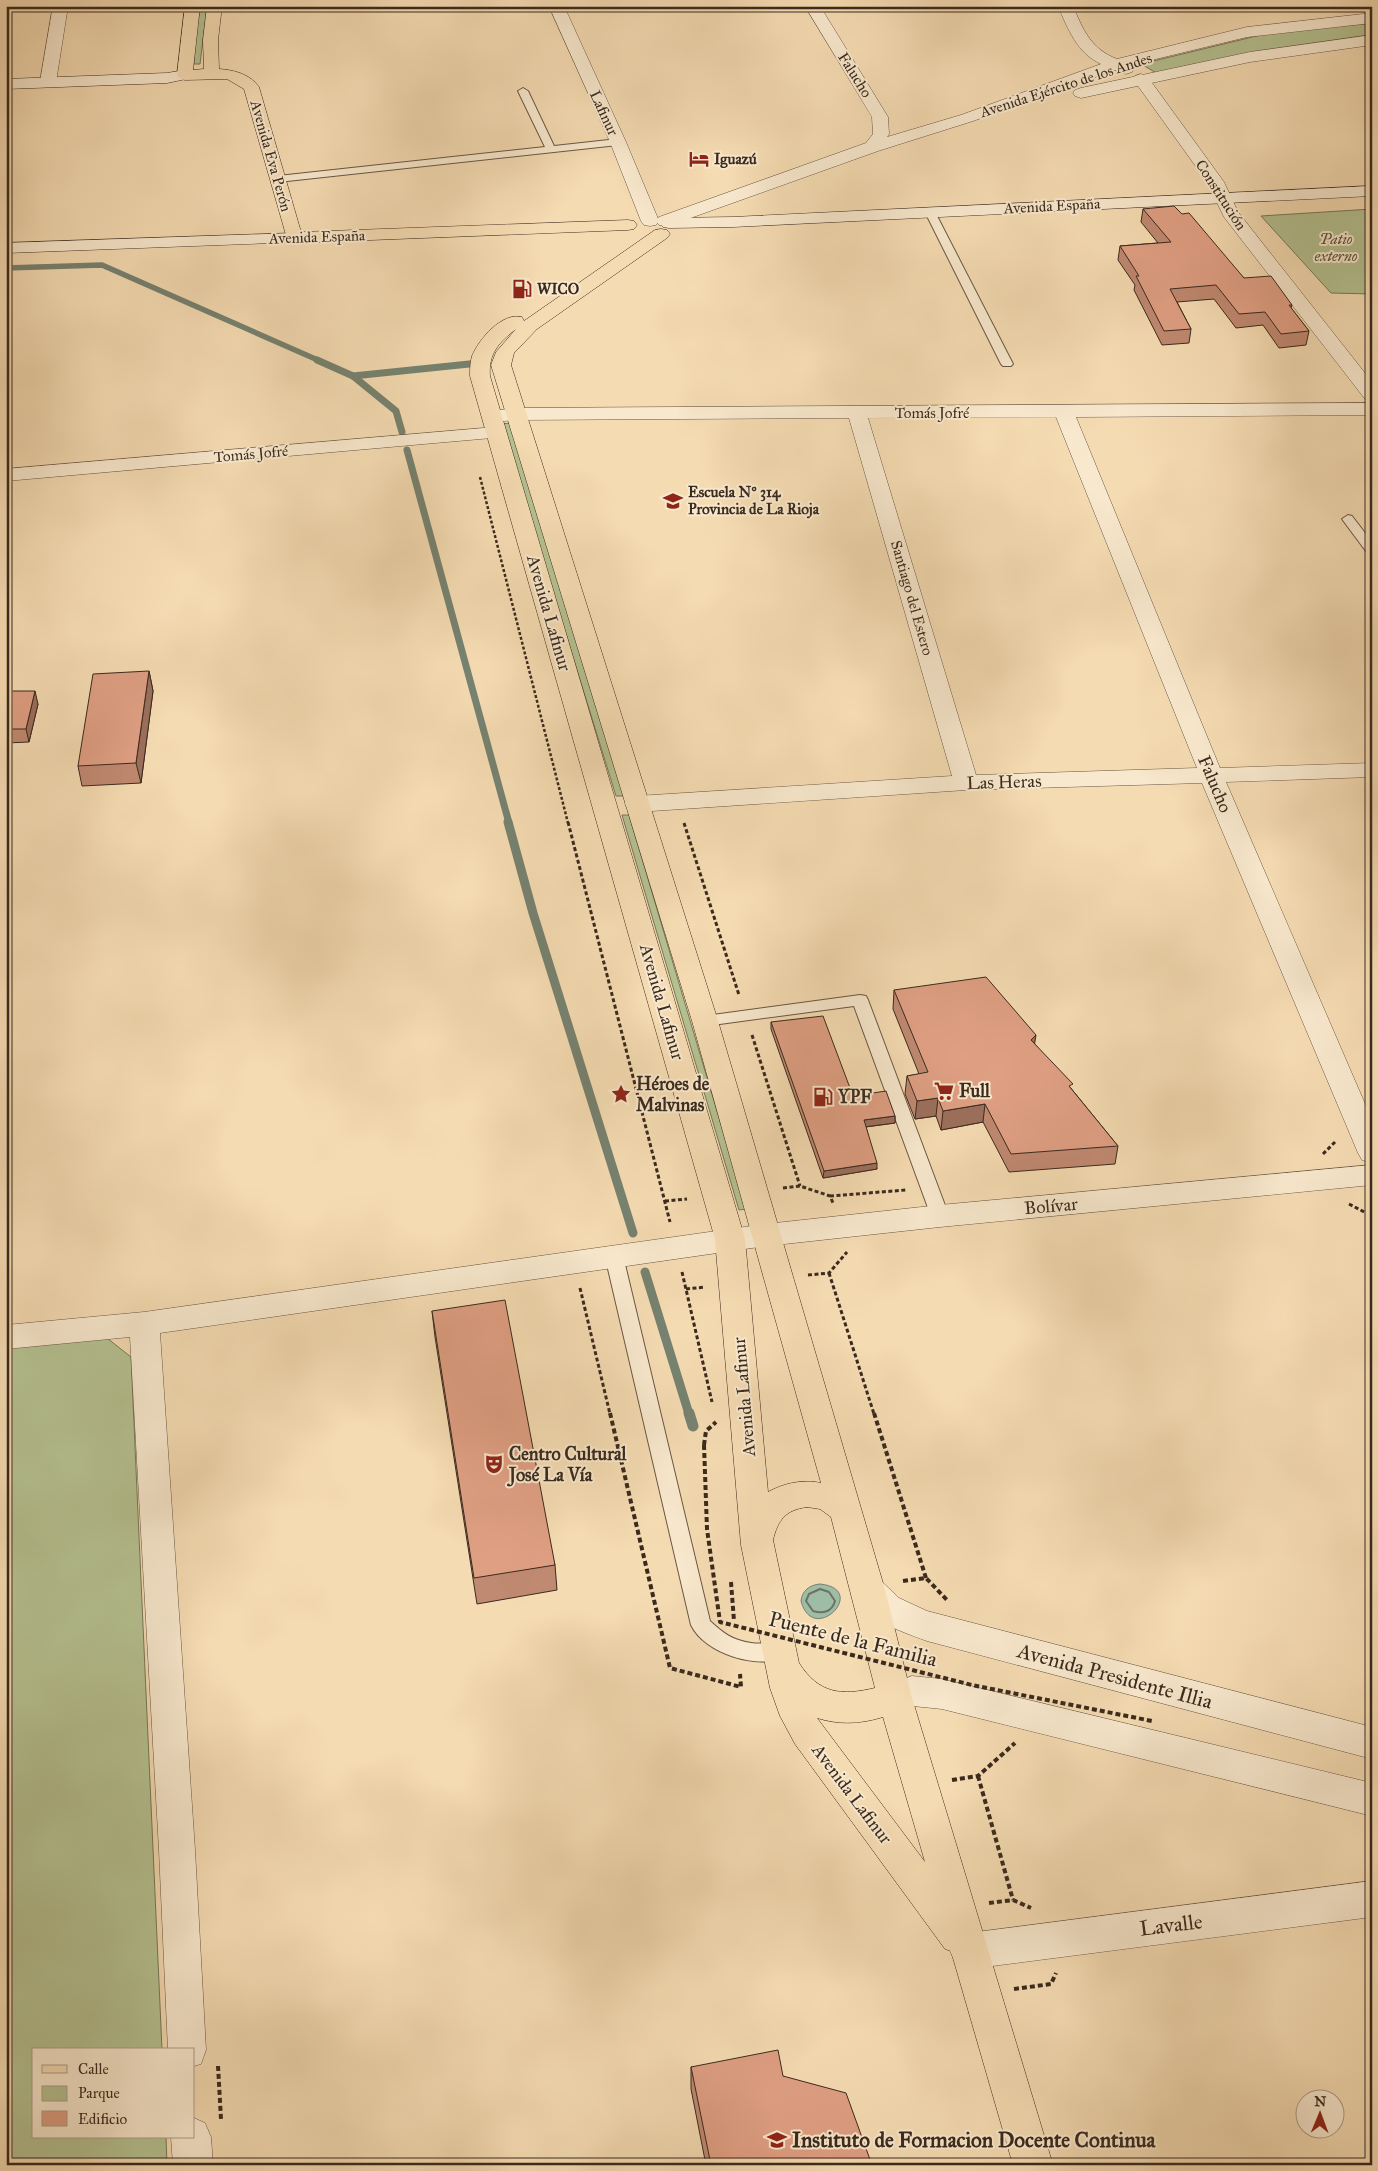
<svg xmlns="http://www.w3.org/2000/svg" width="1378" height="2171" font-family="'IM FELL Great Primer',serif">
  <rect width="100%" height="100%" fill="#f5dbb2"/>
  <filter id="stains"><feTurbulence type="fractalNoise" baseFrequency=".004" numOctaves="4"/><feColorMatrix values="0 0 0 0 .2 0 0 0 0 .09 0 0 0 0 .02 0 0 0 .5 -.17"/></filter>
  <radialGradient id="worn" r=".72"><stop offset=".6" stop-color="#630" stop-opacity="0"/><stop offset="1" stop-color="#630" stop-opacity=".3"/></radialGradient>
  <!-- green -->
  <g fill="#b5c191" stroke="#787658">
    <polygon points="201,6 207,6 200,64 194,64 195,34"/>
    <path d="M1372,23V36C1299,44 1229,58 1158,74L1141,64L1269,33Z"/>
    <polygon points="1372,209 1372,294 1331,293 1261,216"/>
    <polygon points="510,423 624,796 616,796 501,424"/>
    <polygon points="622,815 629,815 746,1209 739,1210"/>
    <polygon points="107,1338 131,1357 162,2050 34,2050 34,2137 166,2137 167,2165 6,2165 6,1348"/>
  </g>
  <!-- water -->
  <path fill="#9ebca6" stroke="#768270" d="M820,1584C870,1589 813,1647 801,1601C802,1591 809,1585 820,1584Z"/>
  <g fill="none" stroke-linecap="round" stroke-linejoin="round">
    <!-- shore -->
    <path stroke="#6c7362" stroke-width="2" d="M820,1589L829,1592L835,1601C832,1612 823,1614 813,1611L806,1601L809,1594Z"/>
    <!-- stream-far3 -->
    <polyline stroke="#768270" stroke-width="5.5" points="6,268 102,265 320,361"/>
    <!-- stream-far2 -->
    <g stroke="#768270" stroke-width="7">
      <polyline points="317,360 353,376 396,411 402,432"/>
      <polyline points="353,376 479,363"/>
      <polyline points="407,450 509,823"/>
    </g>
    <!-- stream-far1 -->
    <g stroke="#768270" stroke-width="9">
      <polyline points="508,822 533,913 633,1233"/>
      <polyline points="645,1272 689,1414"/>
    </g>
    <!-- stream -->
    <polyline stroke="#768270" stroke-width="11" points="689,1413 693,1426"/>
    <defs>
      <g id="service">
        <polygon points="523,88 528,91 554,146 618,139 623,142 618,145 278,182 273,179 278,176 545,147 518,91"/>
        <polygon points="930,209 935,212 1013,364 1011,366 1003,366 1001,364 925,212"/>
        <polygon points="1348,515 1352,516 1372,542 1372,555 1368,554 1342,519"/>
        <polygon points="860,995 866,996 868,1000 949,1216 946,1221 940,1222 934,1221 931,1216 854,1006 705,1026 699,1025 697,1021 699,1017 705,1016"/>
        <path d="M614,1249L620,1251L623,1256L710,1621C723,1633 732,1640 751,1643C763,1645 774,1641 786,1646L789,1652L786,1658C757,1669 705,1654 691,1625L605,1256L608,1251Z"/>
      </g>
      <g id="minor">
        <polygon points="53,6 68,6 56,82 54,85 42,85 40,82"/>
        <polygon points="549,6 564,6 626,142 659,221 656,225 650,226 644,225 641,221 610,142"/>
        <polygon points="1141,74 1147,76 1224,182 1238,212 1372,382 1372,401 1365,399 1224,217 1207,182 1133,79 1135,76"/>
        <path d="M1372,403V415L1076,417L1220,768L1372,763V777L1226,782L1372,1120V1163L1362,1160L1358,1153L1202,783L966,790L637,812L628,809L625,804L628,799L637,796L952,776L849,418L516,420L492,422L485,420L482,416L485,412L516,408ZM1056,417L1197,768L976,775L868,418Z"/>
        <polygon points="496,427 503,429 506,433 503,437 6,481 6,469"/>
        <polygon points="1372,1165 1372,1185 940,1227 766,1246 160,1333 195,1850 206,2050 201,2064 194,2066 194,2050 168,2050 159,1850 130,1337 6,1349 6,1325 144,1312 766,1224 940,1205"/>
        <polygon points="1372,1881 1372,1917 969,1969 956,1964 950,1951 956,1938 969,1933"/>
        <polygon points="194,2118 205,2123 211,2137 213,2165 173,2165 171,2137 194,2137"/>
      </g>
      <g id="tertiary">
        <path d="M805,6H820L888,117L889,134L887,137L961,115L1101,64C1077,53 1068,29 1058,6H1073C1083,30 1091,49 1117,59L1247,27L1372,13V23L1247,37L1131,65L1134,69L1132,72L1126,74L1115,70L973,121L878,151L671,225L665,226L659,225L656,221L659,217L866,143L873,134L872,117Z"/>
        <polygon points="1372,35 1372,45 1250,62 1081,98 1075,96 1073,93 1075,90 1081,88 1250,52"/>
        <path d="M868,1576L880,1580L899,1598L927,1611L1372,1727V1759L927,1641C897,1630 866,1620 851,1590L856,1580Z"/>
        <polygon points="912,1676 942,1679 1372,1783 1372,1816 942,1709 913,1706 895,1713 883,1709 878,1698 883,1687"/>
      </g>
      <g id="secondary">
        <polygon points="185,70 191,72 193,75 191,78 167,83 6,89 6,79 167,73"/>
        <polygon points="1372,186 1372,196 733,227 669,228 663,227 660,223 663,219 669,218 733,217"/>
        <polygon points="294,233 300,234 303,238 300,242 6,253 6,243"/>
      </g>
      <g id="primary">
        <path d="M185,6H200L193,70L204,69L203,40L207,6H222L218,40L219,69C234,70 250,74 259,87L301,232L628,220L634,221L637,225L634,229L628,230L294,243L288,242L244,89L227,79L185,80L179,78L177,75Z"/>
        <path d="M661,229L667,230L670,234L667,238L537,329L514,353L511,365L718,1021L885,1590L912,1698L1053,2165H1013L951,1951L945,1949L795,1744L780,1716L770,1688L741,1545L715,1239L470,376C470,369 470,363 472,356C479,339 502,312 522,317L524,321L655,230ZM516,329L496,352L491,365L692,1021L821,1483C804,1479 784,1483 768,1492L745,1239L490,376C488,354 499,342 516,329ZM807,1507L820,1509L831,1517L875,1688C841,1696 819,1694 799,1663L773,1540C778,1520 785,1510 807,1507ZM883,1717L925,1862L817,1718C839,1725 861,1724 883,1717Z"/>
      </g>
    </defs>
    <!-- service casing -->
    <use href="#service" stroke="#695643" stroke-width="2"/>
    <!-- minor casing -->
    <use href="#minor" stroke="#695643" stroke-width="1"/>
    <!-- tertiary casing -->
    <use href="#tertiary" stroke="#695643" stroke-width="1"/>
    <!-- secondary casing -->
    <use href="#secondary" stroke="#3a2a1e" stroke-width="1"/>
    <!-- primary casing -->
    <use href="#primary" stroke="#3a2a1e" stroke-width="1"/>
    <!-- path-far2 -->
    <polyline stroke="#3a2a1e" stroke-width="2.5" stroke-dasharray="3 2" stroke-linecap="butt" points="480,477 568,823"/>
    <!-- path-far1 -->
    <g stroke="#3a2a1e" stroke-width="3" stroke-dasharray="4 2.5" stroke-linecap="butt">
      <polyline points="568,822 670,1222"/>
      <polyline points="684,823 739,995"/>
      <polyline points="752,1035 800,1186"/>
      <polyline points="1323,1154 1336,1141"/>
      <polyline points="783,1188 800,1186 830,1196 833,1203"/>
      <polyline points="830,1196 906,1190"/>
      <polyline points="665,1201 687,1199"/>
      <polyline points="1349,1204 1372,1216"/>
      <polyline points="682,1272 712,1402"/>
      <polyline points="829,1273 874,1414"/>
      <polyline points="808,1275 829,1273 847,1252"/>
      <polyline points="580,1288 610,1414"/>
      <polyline points="686,1289 705,1287"/>
    </g>
    <!-- path -->
    <g stroke="#3a2a1e" stroke-width="4" stroke-dasharray="5 3" stroke-linecap="butt">
      <polyline points="610,1413 670,1668 741,1687 740,1674"/>
      <polyline points="874,1413 926,1578"/>
      <polyline points="704,1445 706,1431 716,1422"/>
      <polyline points="903,1581 926,1578 947,1600"/>
      <polyline points="731,1582 734,1621"/>
      <polyline points="978,1776 1013,1900"/>
      <polyline points="952,1780 978,1776 1015,1743"/>
      <polyline points="989,1903 1013,1900 1031,1908"/>
      <polyline points="1014,1989 1051,1984 1056,1973"/>
      <polyline points="218,2066 221,2119"/>
    </g>
    <!-- service -->
    <use href="#service" fill="#f8e8cd" fill-rule="evenodd"/>
    <!-- minor -->
    <use href="#minor" fill="#f8e8cd" fill-rule="evenodd"/>
    <!-- tertiary -->
    <use href="#tertiary" fill="#f8e8cd" fill-rule="evenodd"/>
    <!-- secondary -->
    <use href="#secondary" fill="#f8e8cd" fill-rule="evenodd"/>
    <!-- primary -->
    <use href="#primary" fill="#f5dbb2" fill-rule="evenodd"/>
    <!-- path-bridge -->
    <polyline stroke="#3a2a1e" stroke-width="4" stroke-dasharray="5 3" stroke-linecap="butt" points="704,1445 707,1529 720,1622 972,1685 1152,1721"/>
  </g>
  <!-- wall -->
  <g fill="#c08971" stroke="#3a2a1e">
    <polygon points="1143,209 1182,214 1244,278 1292,305 1291,308 1309,331 1306,345 1279,348 1263,325 1236,328 1214,299 1177,302 1191,329 1189,343 1162,345 1134,290 1135,285 1118,260 1120,246 1158,243 1141,222"/>
    <polygon points="149,671 153,691 141,783 82,786 78,766"/>
    <polygon points="6,691 38,704 29,742 6,743"/>
    <polygon points="894,990 1034,1043 1118,1146 1115,1164 1009,1172 983,1122 941,1130 936,1116 915,1119 905,1094 907,1076 919,1074 893,1009"/>
    <polygon points="771,1022 853,1096 895,1116 895,1123 866,1127 877,1169 823,1178 771,1029"/>
    <polygon points="432,1311 555,1565 557,1590 477,1604 435,1337"/>
    <polygon points="691,2067 783,2076 872,2165 706,2165 691,2089"/>
  </g>
  <!-- shaded-wall -->
  <g fill="#9c6f5c" stroke="#3a2a1e">
    <polygon points="149,671 153,691 141,783 136,763"/>
    <polygon points="35,691 38,704 29,742 26,729"/>
    <polygon points="1036,1035 1033,1054 1031,1040"/>
    <polygon points="938,1098 936,1116 915,1119 917,1101"/>
    <polygon points="985,1104 983,1122 941,1130 943,1111"/>
    <polygon points="895,1116 895,1123 864,1127 864,1120"/>
    <polygon points="877,1163 877,1169 823,1178 824,1171"/>
  </g>
  <!-- building -->
  <g fill="#df9f83" stroke="#3a2a1e">
    <polygon points="1174,206 1182,214 1189,213 1244,278 1271,276 1292,305 1289,305 1309,331 1281,334 1265,312 1239,314 1216,285 1170,289 1191,329 1164,331 1136,276 1139,276 1120,246 1171,242 1143,209"/>
    <polygon points="149,671 136,763 78,766 93,674"/>
    <polygon points="6,691 35,691 26,729 6,729"/>
    <polygon points="986,977 1036,1035 1031,1040 1073,1084 1069,1086 1118,1146 1011,1154 985,1104 943,1111 938,1098 917,1101 907,1076 928,1072 894,990"/>
    <polygon points="823,1016 853,1096 886,1091 895,1116 864,1120 877,1163 824,1171 771,1022"/>
    <polygon points="505,1300 555,1565 474,1578 432,1311"/>
    <polygon points="778,2050 783,2076 846,2093 872,2165 711,2165 691,2067"/>
  </g>
  <!-- icons -->
  <defs>
    <symbol id="hotel-bare" viewBox="-9 -9 18 18"><path d="M-6-4.5h1.5V1H6V5H4.5V3h-9V5H-6ZM-4 0a1.8 1.8 0 1 1 3.6 0ZM.5 0V-2.5h3Q6-2.5 6 0Z" fill="#8f2418" stroke="#f8e8cd" stroke-width="2.5" paint-order="stroke"/></symbol>
    <symbol id="fuel-bare" viewBox="-9 -9 18 18"><path d="M-5.5-6h7V0h2V4h1.3V-2.5L3-4.5l.8-.8L6-3V5H2.5V1h-1V6h-7ZM-4.2-4.7v3.2H.2V-4.7Z" fill="#8f2418" stroke="#f8e8cd" stroke-width="2.5" paint-order="stroke"/></symbol>
    <symbol id="school-bare" viewBox="-9 -9 18 18"><path d="M0-5L7-2L0 1L-7-2ZM-4 1L0 2.5L4 1V4Q0 6-4 4Z" fill="#8f2418" stroke="#f8e8cd" stroke-width="2.5" paint-order="stroke"/></symbol>
    <symbol id="supermarket-bare" viewBox="-9 -9 18 18"><path d="M-6-5.5h2.5l.6 2H6L4.5 2H-2.5L-4.4-4H-6ZM-1.5 3.2a1.3 1.3 0 1 0 .1 0ZM3 3.2a1.3 1.3 0 1 0 .1 0Z" fill="#8f2418" stroke="#f8e8cd" stroke-width="2.5" paint-order="stroke"/></symbol>
    <symbol id="sight-bare" viewBox="-9 -9 18 18"><path d="M0-6L1.8-2.2L6-1.7L2.9 1.2L3.7 5.4L0 3.3L-3.7 5.4L-2.9 1.2L-6-1.7L-1.8-2.2Z" fill="#8f2418" stroke="#f8e8cd" stroke-width="2.5" paint-order="stroke"/></symbol>
    <symbol id="theatre-bare" viewBox="-9 -9 18 18"><path d="M-5-5.5Q0-4 5-5.5V0Q5 5 0 6Q-5 5-5 0ZM-3.3-2.5H-1v1.5H-3.3ZM1-2.5H3.3v1.5H1ZM-2.8 1Q0 5.5 2.8 1Z" fill="#8f2418" stroke="#f8e8cd" stroke-width="2.5" paint-order="stroke"/></symbol>
  </defs>
  <g fill-rule="evenodd">
    <use href="#hotel-bare" x="685" y="145" width="28" height="28"/>
    <use href="#fuel-bare" x="508" y="275" width="28" height="28"/>
    <use href="#school-bare" x="659" y="487" width="28" height="28"/>
    <use href="#supermarket-bare" x="930" y="1077" width="28" height="28"/>
    <use href="#sight-bare" x="607" y="1080" width="28" height="28"/>
    <use href="#fuel-bare" x="809" y="1083" width="28" height="28"/>
    <use href="#theatre-bare" x="480" y="1450" width="28" height="28"/>
    <use href="#school-bare" x="763" y="2126" width="28" height="28"/>
  </g>
  <g text-anchor="middle" dominant-baseline="central" stroke-width="4" stroke-linejoin="round" paint-order="stroke">
    <!-- far-street labels -->
    <g font-size="15" fill="#3a2a1e" stroke="#f8e8cd">
      <text transform="translate(855 75) rotate(58)">Falucho</text>
      <text transform="translate(1066 85) rotate(-18)">Avenida Ejército de los Andes</text>
      <text transform="translate(604 113) rotate(65)">Lafinur</text>
      <text transform="translate(271 156) rotate(74)">Avenida Eva Perón</text>
      <text transform="translate(1221 195) rotate(57)">Constitución</text>
      <text transform="translate(1052 206) rotate(-3)">Avenida España</text>
      <text transform="translate(317 237) rotate(-2)">Avenida España</text>
      <text x="932" y="413">Tomás Jofré</text>
      <text transform="translate(251 454) rotate(-5)">Tomás Jofré</text>
      <text transform="translate(912 598) rotate(74)">Santiago del Estero</text>
    </g>
    <!-- far-poi labels -->
    <g font-size="15" font-weight="bold" fill="#3a2a1e" stroke="#f8e8cd" text-anchor="start">
      <text x="714" y="159">Iguazú</text>
      <text x="537" y="289">WICO</text>
      <text x="688" y="492">Escuela Nº 314<tspan x="688" dy="17">Provincia de La Rioja</tspan></text>
    </g>
    <!-- far-park labels -->
    <g font-size="15" font-style="italic" fill="#59503b" stroke="#f8e8cd">
      <text x="1336" y="239">Patio<tspan x="1336" dy="17">externo</tspan></text>
    </g>
    <!-- street labels -->
    <g font-size="18" fill="#3a2a1e" stroke="#f8e8cd">
      <text transform="translate(549 613) rotate(74)">Avenida Lafinur</text>
      <text transform="translate(1004 782) rotate(-2)">Las Heras</text>
      <text transform="translate(1215 784) rotate(67)">Falucho</text>
      <text transform="translate(662 1002) rotate(74)">Avenida Lafinur</text>
      <text transform="translate(1051 1206) rotate(-5)">Bolívar</text>
      <text transform="translate(744 1397) rotate(-95)">Avenida Lafinur</text>
      <text transform="translate(852 1794) rotate(53)">Avenida Lafinur</text>
    </g>
    <!-- poi labels -->
    <g font-size="18" font-weight="bold" fill="#3a2a1e" stroke="#f8e8cd" text-anchor="start">
      <text x="636" y="1084">Héroes de<tspan x="636" dy="21">Malvinas</tspan></text>
      <text x="959" y="1091">Full</text>
      <text x="838" y="1097">YPF</text>
      <text x="509" y="1454">Centro Cultural<tspan x="509" dy="21">José La Vía</tspan></text>
    </g>
    <!-- near-street labels -->
    <g font-size="21" fill="#3a2a1e" stroke="#f8e8cd">
      <text transform="translate(853 1639) rotate(14)">Puente de la Familia</text>
      <text transform="translate(1115 1676) rotate(15)">Avenida Presidente Illia</text>
      <text transform="translate(1171 1925) rotate(-7)">Lavalle</text>
    </g>
    <!-- near-poi labels -->
    <g font-size="21" font-weight="bold" fill="#3a2a1e" stroke="#f8e8cd" text-anchor="start">
      <text x="792" y="2140">Instituto de Formacion Docente Continua</text>
    </g>
  </g>
  <!-- margin -->
  <rect width="1378" height="2171" fill="none" stroke="#f5dbb2" stroke-width="25"/>
  <rect x="8" y="8" width="1363" height="2156" fill="none" stroke="#3a2a1e" stroke-width="2.5"/>
  <rect x="12" y="12" width="1353" height="2146" fill="none" stroke="#3a2a1e"/>
  <!-- legend -->
  <rect x="32" y="2048" width="162" height="90" fill="#f8e8cd" stroke="#ac9c87"/>
  <rect x="42" y="2065" width="25" height="8" fill="#f5dbb2" stroke="#ac9c87"/>
  <text x="78" y="2074" font-size="15" fill="#3a2a1e">Calle</text>
  <rect x="42" y="2086" width="25" height="15" fill="#b5c191" stroke="#ac9c87"/>
  <text x="78" y="2098" font-size="15" fill="#3a2a1e">Parque</text>
  <rect x="42" y="2111" width="25" height="15" fill="#df9f83" stroke="#ac9c87"/>
  <text x="78" y="2124" font-size="15" fill="#3a2a1e">Edificio</text>
  <!-- north arrow -->
  <g transform="translate(1320 2114) rotate(1)"><circle r="24" fill="#f8e8cd" stroke="#ac9c87"/>
  <path d="M0-4L9 19L0 12L-9 19Z" fill="#8f2418"/>
  <text y="-8" font-size="14" font-weight="bold" text-anchor="middle" fill="#3a2a1e">N</text>
  </g>
  <rect width="100%" height="100%" filter="url(#stains)"/>
  <rect width="100%" height="100%" fill="url(#worn)"/>
</svg>
